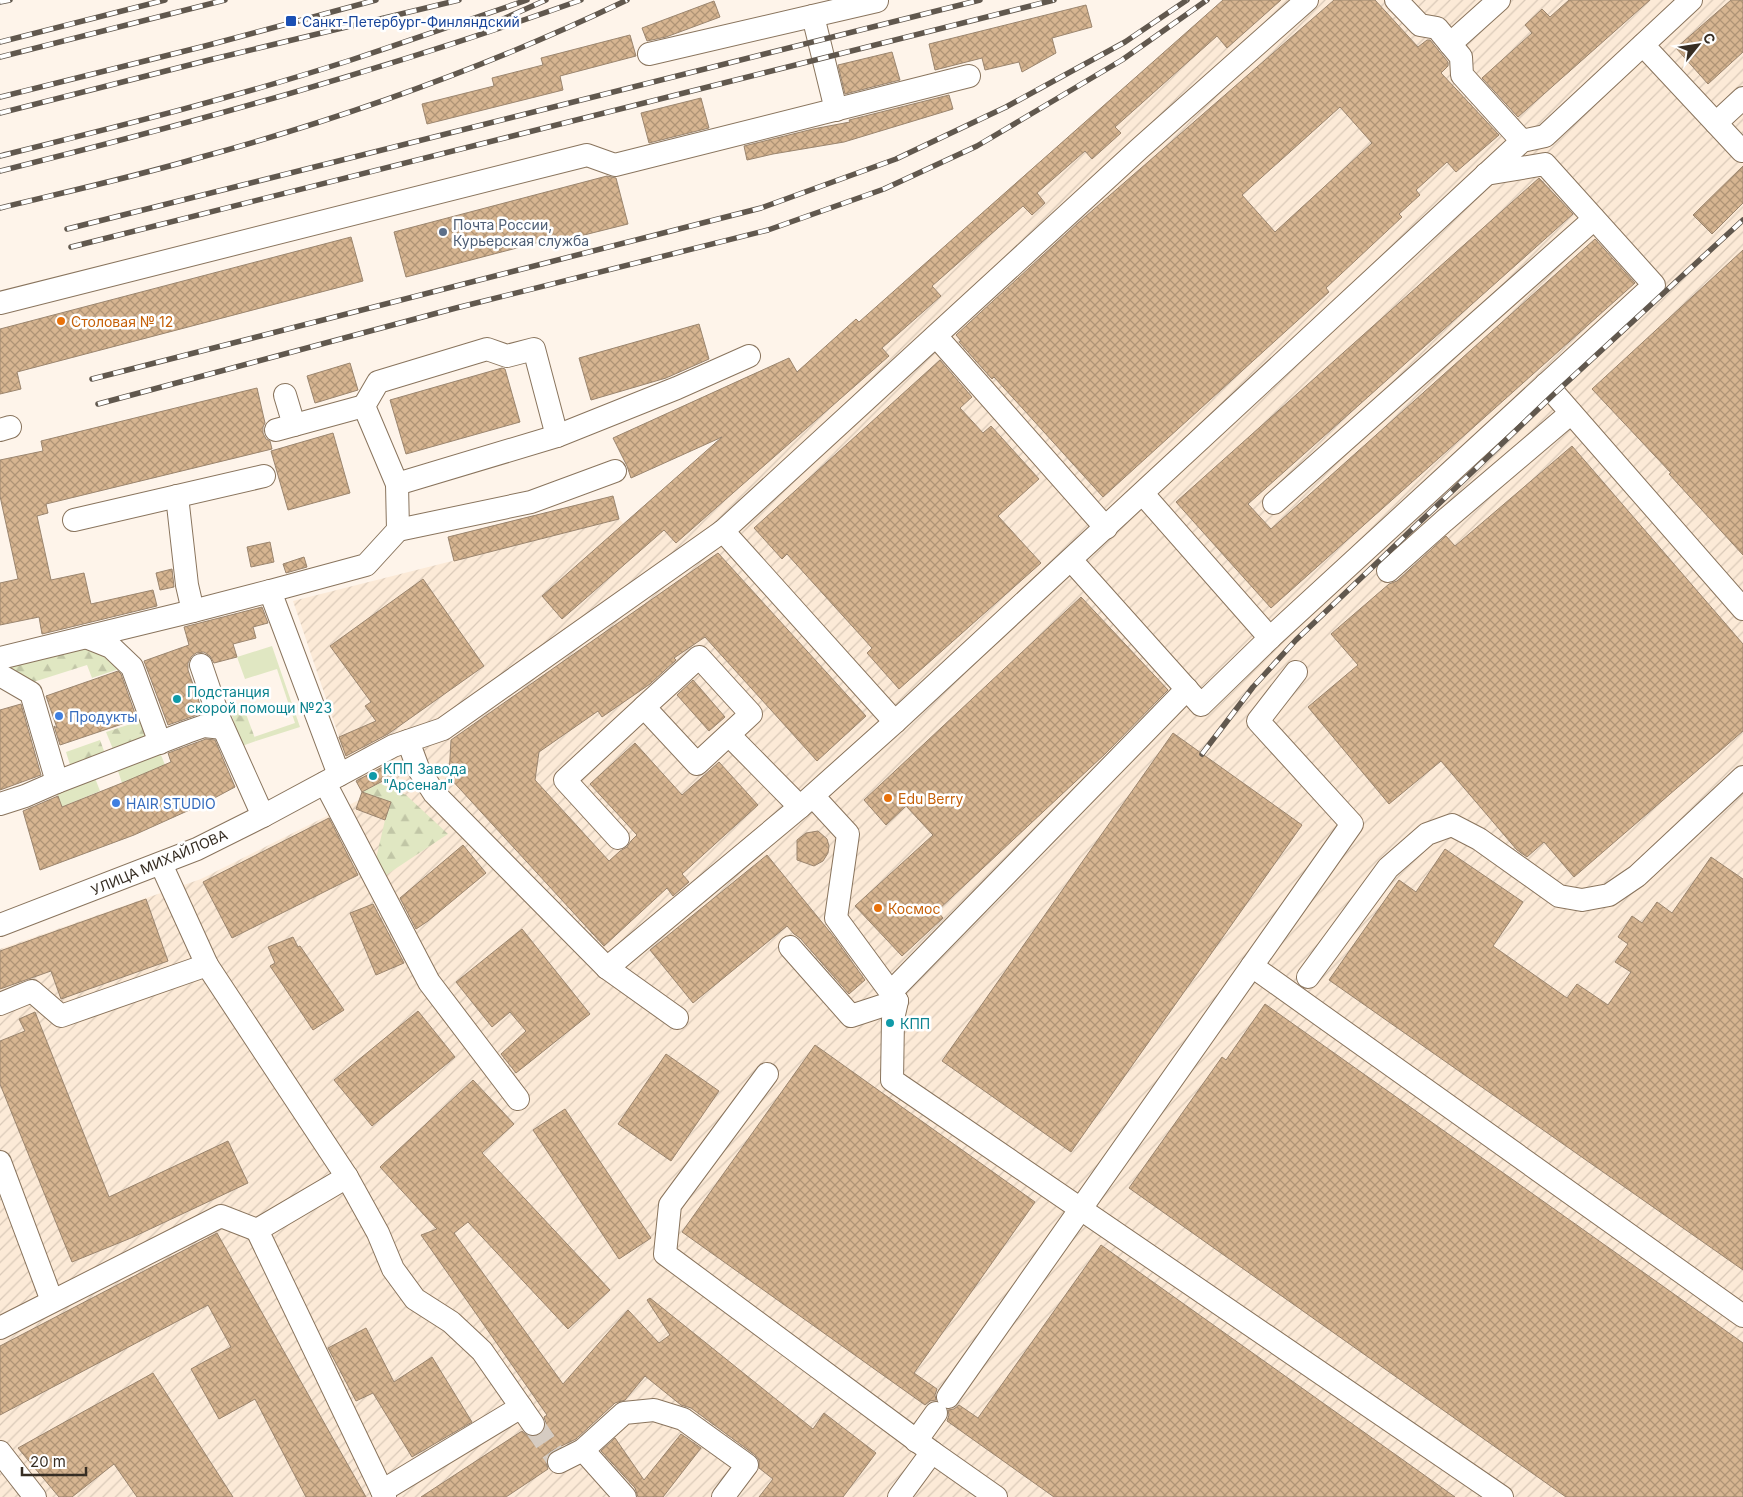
<svg xmlns="http://www.w3.org/2000/svg" width="1743" height="1497" font-family="Inter,sans-serif">
  <defs>
    <pattern id="industrial-furrows" width="10" height="10" patternUnits="userSpaceOnUse" patternTransform="scale(1.25)"><rect width="10" height="10" fill="#fcead7"/><path d="M-1 1l2-2M0 10L10 0M9 11l2-2" fill="none" stroke="#d9c9b8"/></pattern>
    <pattern id="forest-firs" width="22" height="20" patternUnits="userSpaceOnUse" patternTransform="scale(1.25)"><rect width="22" height="20" fill="#e0e7c2"/><path d="M5 1l3.5 6h-7zM16 11l3.5 6h-7z" fill="#c1c6a6"/></pattern>
    <pattern id="building-cross-hatch" width="8" height="8" patternUnits="userSpaceOnUse" patternTransform="scale(1.25)"><rect width="8" height="8" fill="#d7b591"/><path d="M0 0l8 8M0 8l8-8" fill="none" stroke="#af9476"/></pattern>
  </defs>
  <rect width="100%" height="100%" fill="#fef4ea"/>
  <!-- industrial -->
  <polygon fill="url(#industrial-furrows)" points="1223,0 1743,0 1743,1497 0,1497 0,949 201,879 359,800 362,792 336,738 339,737 293,601 619,519 624,524 856,319 859,322"/>
  <!-- grass -->
  <g fill="#e0e7c2">
    <polygon points="272,646 300,727 256,741 254,737 295,723 277,669 245,679 237,657"/>
    <polygon points="159,750 165,765 122,783 117,768"/>
    <polygon points="95,778 100,791 62,807 57,793"/>
  </g>
  <!-- forest -->
  <g fill="url(#forest-firs)">
    <polygon points="88,641 122,668 92,678 87,665 24,685 0,664"/>
    <polygon points="239,710 246,714 256,741 242,746 231,713"/>
    <polygon points="140,721 147,742 115,754 106,732"/>
    <polygon points="100,740 107,759 72,771 66,752"/>
    <polygon points="379,783 406,795 448,834 383,877 375,863 385,820 391,803 362,792"/>
  </g>
  <!-- building -->
  <g fill="url(#building-cross-hatch)" stroke="#9b856e" fill-rule="evenodd">
    <polygon points="1223,0 1281,0 1227,48 1217,36 1115,127 1121,133 1092,159 1085,151 1037,193 1045,203 1032,215 1023,206 932,286 941,296 882,348 889,356 676,543 664,530 562,619 542,596 722,437 631,478 627,466 613,438 789,358 797,372 856,319 859,322"/>
    <path d="M1334,0H1375L1418,47L1427,40H1430L1448,62V66L1441,73L1499,135L1456,172L1447,162L1416,190L1420,195L1399,214L1402,217L1326,288L1329,292L1103,497L994,377L992,379L959,342L961,341L956,335L1078,223ZM1340,107L1372,143L1275,232L1242,195Z"/>
    <polygon points="1569,0 1650,0 1518,117 1482,78 1532,33 1525,25 1542,9 1550,17"/>
    <polygon points="1731,0 1743,0 1743,52 1708,84 1676,48"/>
    <polygon points="714,1 720,17 666,37 647,41 642,28"/>
    <polygon points="1086,5 1092,27 1052,38 1056,53 1022,72 1019,62 985,70 982,58 935,70 929,44"/>
    <polygon points="630,35 636,56 560,76 563,90 427,124 422,104 494,86 492,78 543,65 541,58"/>
    <polygon points="892,52 900,80 845,94 838,65"/>
    <polygon points="949,95 953,109 844,142 773,154 747,160 744,146 813,129 850,122 849,120"/>
    <polygon points="701,98 709,128 649,143 641,113"/>
    <polygon points="1743,166 1743,203 1712,234 1693,215"/>
    <polygon points="607,176 616,178 628,224 556,242 555,238 406,277 394,232"/>
    <polygon points="1539,178 1573,214 1248,504 1271,529 1595,239 1635,283 1271,608 1176,502"/>
    <polygon points="351,237 363,281 17,372 21,389 0,394 0,329"/>
    <polygon points="1743,250 1743,555 1669,474 1671,473 1592,389"/>
    <polygon points="699,324 709,359 666,378 591,400 579,358"/>
    <polygon points="940,360 972,397 960,408 983,433 991,426 1039,479 998,516 1041,563 899,689 867,653 872,648 787,554 782,559 754,528"/>
    <polygon points="350,363 358,390 315,403 307,376"/>
    <polygon points="502,368 505,369 520,422 406,454 390,400"/>
    <polygon points="257,388 265,423 263,427 263,433 266,439 270,441 272,449 46,504 48,513 37,516 51,580 84,573 91,604 153,590 157,606 42,634 39,617 0,625 0,583 18,579 0,496 0,460 43,451 41,441"/>
    <polygon points="333,433 350,493 288,510 271,451"/>
    <polygon points="1572,446 1743,644 1743,731 1574,877 1544,842 1527,857 1517,850 1441,761 1389,804 1308,707 1358,665 1331,634 1389,584 1397,581 1446,536 1455,546"/>
    <polygon points="613,496 619,519 454,561 448,537"/>
    <polygon points="270,542 274,562 251,567 247,547"/>
    <polygon points="718,553 866,716 817,761 705,637 674,658 676,660 650,684 602,717 598,711 539,752 535,780 609,861 620,851 627,847 631,841 637,835 590,784 635,743 682,795 719,762 758,805 682,874 689,882 673,896 667,888 604,946 449,777 451,740"/>
    <polygon points="304,557 307,567 286,573 283,564"/>
    <polygon points="172,569 174,587 160,590 156,573"/>
    <polygon points="423,579 484,666 388,734 346,756 339,737 376,721 365,706 371,702 330,646"/>
    <polygon points="1081,597 1168,690 1105,754 937,911 943,918 902,956 855,906 933,835 906,806 886,825 864,800"/>
    <polygon points="262,607 268,623 253,627 256,638 233,644 237,657 214,663 210,656 204,652 196,653 191,657 188,663 188,670 203,713 168,725 144,661 189,645 184,627"/>
    <polygon points="118,671 121,674 137,719 60,745 54,726 57,728 46,696"/>
    <polygon points="693,680 725,717 709,731 677,695"/>
    <polygon points="21,704 41,775 0,790 0,710"/>
    <polygon points="1173,733 1302,825 1071,1152 942,1061"/>
    <polygon points="206,739 215,740 235,787 205,803 134,835 40,870 23,811 58,796 62,807 122,783 171,762 168,753"/>
    <polygon points="386,765 392,776 362,792 391,802 385,820 356,809 362,792 356,781"/>
    <polygon points="329,818 358,875 232,938 203,882"/>
    <polygon points="818,831 827,839 829,846 828,853 823,861 814,866 797,860 797,840 806,833"/>
    <polygon points="463,845 486,873 428,921 416,929 400,898"/>
    <polygon points="1445,849 1523,902 1493,946 1567,998 1577,984 1608,1005 1631,972 1615,962 1628,944 1618,937 1632,916 1642,923 1657,902 1672,913 1711,857 1743,879 1743,1270 1329,980 1399,880 1416,892"/>
    <polygon points="767,855 834,937 865,980 849,994 800,938 794,934 787,926 693,1003 650,950"/>
    <polygon points="146,899 168,961 61,999 51,971 0,989 0,951"/>
    <polygon points="373,904 404,963 376,975 350,913"/>
    <polygon points="522,929 590,1014 516,1073 501,1054 526,1031 510,1012 492,1027 456,982"/>
    <polygon points="293,937 298,947 300,946 344,1010 313,1030 270,966 275,963 268,947"/>
    <polygon points="1265,1004 1743,1343 1743,1497 1566,1497 1129,1188 1222,1057 1226,1060"/>
    <polygon points="418,1011 455,1057 372,1126 334,1080"/>
    <polygon points="35,1012 109,1197 228,1141 248,1183 131,1238 72,1262 0,1084 0,1041 25,1031 19,1019"/>
    <polygon points="815,1045 1035,1202 914,1373 937,1389 935,1395 936,1400 930,1401 925,1405 682,1232"/>
    <polygon points="666,1054 719,1091 671,1161 618,1124"/>
    <polygon points="473,1080 514,1124 482,1153 610,1290 568,1329 468,1222 454,1233 563,1384 628,1310 659,1343 670,1335 647,1300 650,1298 813,1429 824,1413 876,1453 843,1497 759,1497 773,1479 759,1468 759,1460 755,1455 691,1408 681,1405 645,1376 625,1400 615,1403 576,1439 553,1450 548,1454 546,1462 548,1469 506,1497 421,1497 522,1431 528,1436 535,1437 540,1435 545,1430 546,1423 544,1417 547,1415 421,1235 437,1229 380,1167"/>
    <polygon points="565,1109 651,1238 619,1259 533,1130"/>
    <polygon points="217,1233 366,1497 306,1497 255,1399 219,1419 191,1369 231,1347 208,1305 0,1415 0,1346"/>
    <polygon points="1101,1245 1455,1497 1054,1497 947,1421 949,1415 948,1410 954,1409 959,1405 978,1418"/>
    <polygon points="366,1328 394,1382 432,1357 472,1422 412,1457 373,1393 356,1401 328,1348"/>
    <polygon points="153,1373 233,1497 137,1497 114,1464 72,1497 59,1497 18,1448"/>
    <polygon points="681,1434 701,1448 663,1497 638,1497 635,1488 601,1451 615,1438 644,1480"/>
  </g>
  <g fill="none" stroke-linecap="round" stroke-linejoin="round">
    <!-- minor-tunnel -->
    <polyline stroke="#d6ccc2" stroke-width="22" stroke-dasharray="22 11" stroke-linecap="butt" points="533,1424 559,1462"/>
    <defs>
      <g id="minor">
        <polyline points="1396,0 1420,25 1437,28 1461,57 1462,75 1522,141"/>
        <polyline points="813,16 836,110"/>
        <polyline points="1450,44 1499,0"/>
        <polyline points="1643,45 1742,151"/>
        <polyline points="649,54 877,1"/>
        <polyline points="1716,123 1743,98"/>
        <polyline points="0,303 587,155 615,165 969,76"/>
        <polyline points="936,336 1106,528"/>
        <polyline points="1546,384 1743,609"/>
        <polyline points="285,395 294,425"/>
        <polyline points="0,430 10,427"/>
        <polyline points="276,430 364,406"/>
        <polyline points="397,484 557,436 677,388 749,356"/>
        <polyline points="1143,494 1270,638"/>
        <polyline points="177,496 187,585 193,611"/>
        <polyline points="1274,503 1594,219"/>
        <polyline points="74,520 264,476"/>
        <polyline points="398,530 531,502 615,471"/>
        <polyline points="723,531 895,722"/>
        <polyline points="1071,560 1201,705 1270,638 1654,285 1545,164 1486,174"/>
        <polyline points="1388,571 1444,521 1571,413"/>
        <polyline points="270,591 366,565 398,530 397,484 364,406 378,382 487,349 507,356 534,349 557,436"/>
        <polyline points="86,637 111,647 132,667 160,743"/>
        <polygon points="699,657 751,714 697,764 644,707"/>
        <polyline points="0,658 193,611 270,591 339,775"/>
        <polyline points="201,665 219,718 263,816"/>
        <polyline points="0,675 31,693 57,782"/>
        <polyline points="729,735 800,807"/>
        <polyline points="408,741 418,768 434,793 607,968 677,1018"/>
        <polyline points="325,783 429,982 518,1099"/>
        <polyline points="813,796 848,834 836,918 897,1001 893,1019 892,1080 1502,1497"/>
        <polyline points="0,804 25,796 57,782 187,732 204,726 223,728"/>
        <polyline points="618,838 565,780 644,707"/>
        <polyline points="161,864 207,965 347,1177 378,1233 393,1269 415,1299 451,1322 482,1351 533,1424"/>
        <polyline points="0,925 197,849 263,816 393,746 443,729 723,531 1139,149 1307,0"/>
        <polyline points="790,947 851,1016 897,1001"/>
        <polyline points="1252,966 1743,1316"/>
        <polyline points="607,968 800,807 895,722 1522,141 1545,136 1691,0"/>
        <polyline points="1308,977 1388,868 1427,834 1452,825 1479,839 1559,896 1582,900 1609,895 1637,876 1743,777"/>
        <polyline points="891,992 1187,689"/>
        <polyline points="0,1004 32,991 61,1016 207,965"/>
        <polyline points="767,1074 670,1205 665,1254 932,1452 996,1497"/>
        <polyline points="0,1162 52,1301"/>
        <polyline points="347,1177 257,1230 385,1497"/>
        <polyline points="0,1328 221,1216 257,1230"/>
        <polyline points="948,1397 1352,824 1258,721 1296,672"/>
        <polyline points="916,1441 936,1413"/>
        <polyline points="583,1450 625,1497"/>
        <polyline points="0,1452 35,1497"/>
        <polyline points="559,1462 583,1450 624,1413 654,1410 683,1419 747,1465 723,1497"/>
        <polyline points="382,1491 521,1407"/>
        <polyline points="899,1497 932,1452"/>
      </g>
    </defs>
    <!-- minor casing -->
    <use href="#minor" stroke="#89745d" stroke-width="24"/>
    <!-- minor -->
    <use href="#minor" stroke="#fff" stroke-width="22"/>
    <defs>
      <g id="rail">
        <polyline points="0,2 10,0"/>
        <polyline points="494,23 546,0"/>
        <polyline points="0,42 165,0"/>
        <polyline points="0,57 225,0"/>
        <polyline points="0,97 205,46 376,0"/>
        <polyline points="0,113 209,60 459,0"/>
        <path d="M0,156C116,127 233,98 348,61C408,41 468,20 527,0"/>
        <path d="M0,171C196,122 391,68 581,0"/>
        <path d="M0,208C66,192 133,177 198,158C345,118 490,66 627,0"/>
        <polyline points="67,229 980,0"/>
        <polyline points="71,247 1054,0"/>
        <polyline points="92,379 761,208 896,159 1006,107 1125,42 1187,0"/>
        <polyline points="98,404 456,308 768,230 884,189 977,146 1122,60 1207,0"/>
        <polyline points="1202,754 1253,687 1296,640 1554,394 1743,220"/>
      </g>
    </defs>
    <!-- rail casing -->
    <use href="#rail" stroke="#61584e" stroke-width="5.5"/>
    <!-- rail -->
    <use href="#rail" stroke="#fff" stroke-width="4" stroke-dasharray="11" stroke-linecap="butt"/>
  </g>
  <!-- markers -->
  <rect fill="#1a4fb4" stroke="#fff" stroke-width="2" x="285" y="15" width="12" height="12" rx="2.5"/>
  <circle fill="#5c6f8a" stroke="#fff" stroke-width="2" cx="443" cy="232" r="5"/>
  <g fill="#e8710a" stroke="#fff" stroke-width="2">
    <circle cx="61" cy="321" r="5"/>
    <circle cx="888" cy="798" r="5"/>
    <circle cx="878" cy="908" r="5"/>
  </g>
  <g fill="#0f9aa8" stroke="#fff" stroke-width="2">
    <circle cx="177" cy="699" r="5"/>
    <circle cx="373" cy="776" r="5"/>
    <circle cx="890" cy="1023" r="5"/>
  </g>
  <g fill="#3f7fe0" stroke="#fff" stroke-width="2">
    <circle cx="59" cy="716" r="5"/>
    <circle cx="116" cy="803" r="5"/>
  </g>
  <g text-anchor="middle" dominant-baseline="central" stroke-width="5" stroke-linejoin="round" paint-order="stroke">
    <!-- transit labels -->
    <g font-size="14" fill="#164399" stroke="#fff" text-anchor="start">
      <text x="302" y="21">Санкт-Петербург-Финляндский</text>
    </g>
    <!-- service labels -->
    <g font-size="14" fill="#4e5e75" stroke="#fff" text-anchor="start">
      <text x="453" y="224">Почта России,<tspan x="453" dy="16">Курьерская служба</tspan></text>
    </g>
    <!-- food labels -->
    <g font-size="14" fill="#c56008" stroke="#fff" text-anchor="start">
      <text x="71" y="321">Столовая № 12</text>
      <text x="898" y="798">Edu Berry</text>
      <text x="888" y="908">Космос</text>
    </g>
    <!-- culture labels -->
    <g font-size="14" fill="#0d838f" stroke="#fff" text-anchor="start">
      <text x="187" y="691">Подстанция<tspan x="187" dy="16">скорой помощи №23</tspan></text>
      <text x="383" y="768">КПП Завода<tspan x="383" dy="16">"Арсенал"</tspan></text>
      <text x="900" y="1023">КПП</text>
    </g>
    <!-- shop labels -->
    <g font-size="14" fill="#366cbe" stroke="#fff" text-anchor="start">
      <text x="69" y="716">Продукты</text>
      <text x="126" y="803">HAIR STUDIO</text>
    </g>
    <!-- street labels -->
    <g font-size="14" fill="#362d23" stroke="#fff">
      <text transform="translate(159 862) rotate(-23)">УЛИЦА МИХАЙЛОВА</text>
    </g>
  </g>
  <!-- north arrow -->
  <g transform="translate(1698 45) rotate(60)" stroke="#ffffff" stroke-width="4" paint-order="stroke">
  <path d="M0-4L9 19L0 12L-9 19Z" fill="#362d23"/>
  <text y="-8" font-size="14" font-weight="bold" text-anchor="middle" fill="#362d23">С</text>
  </g>
  <!-- scale -->
  <path d="M22 1467v8h64v-8" fill="none" stroke="#362d23" stroke-width="2.5"/>
  <text x="30" y="1467" font-size="15" fill="#362d23" stroke="#ffffff" stroke-width="4" paint-order="stroke">20 m</text>
</svg>
